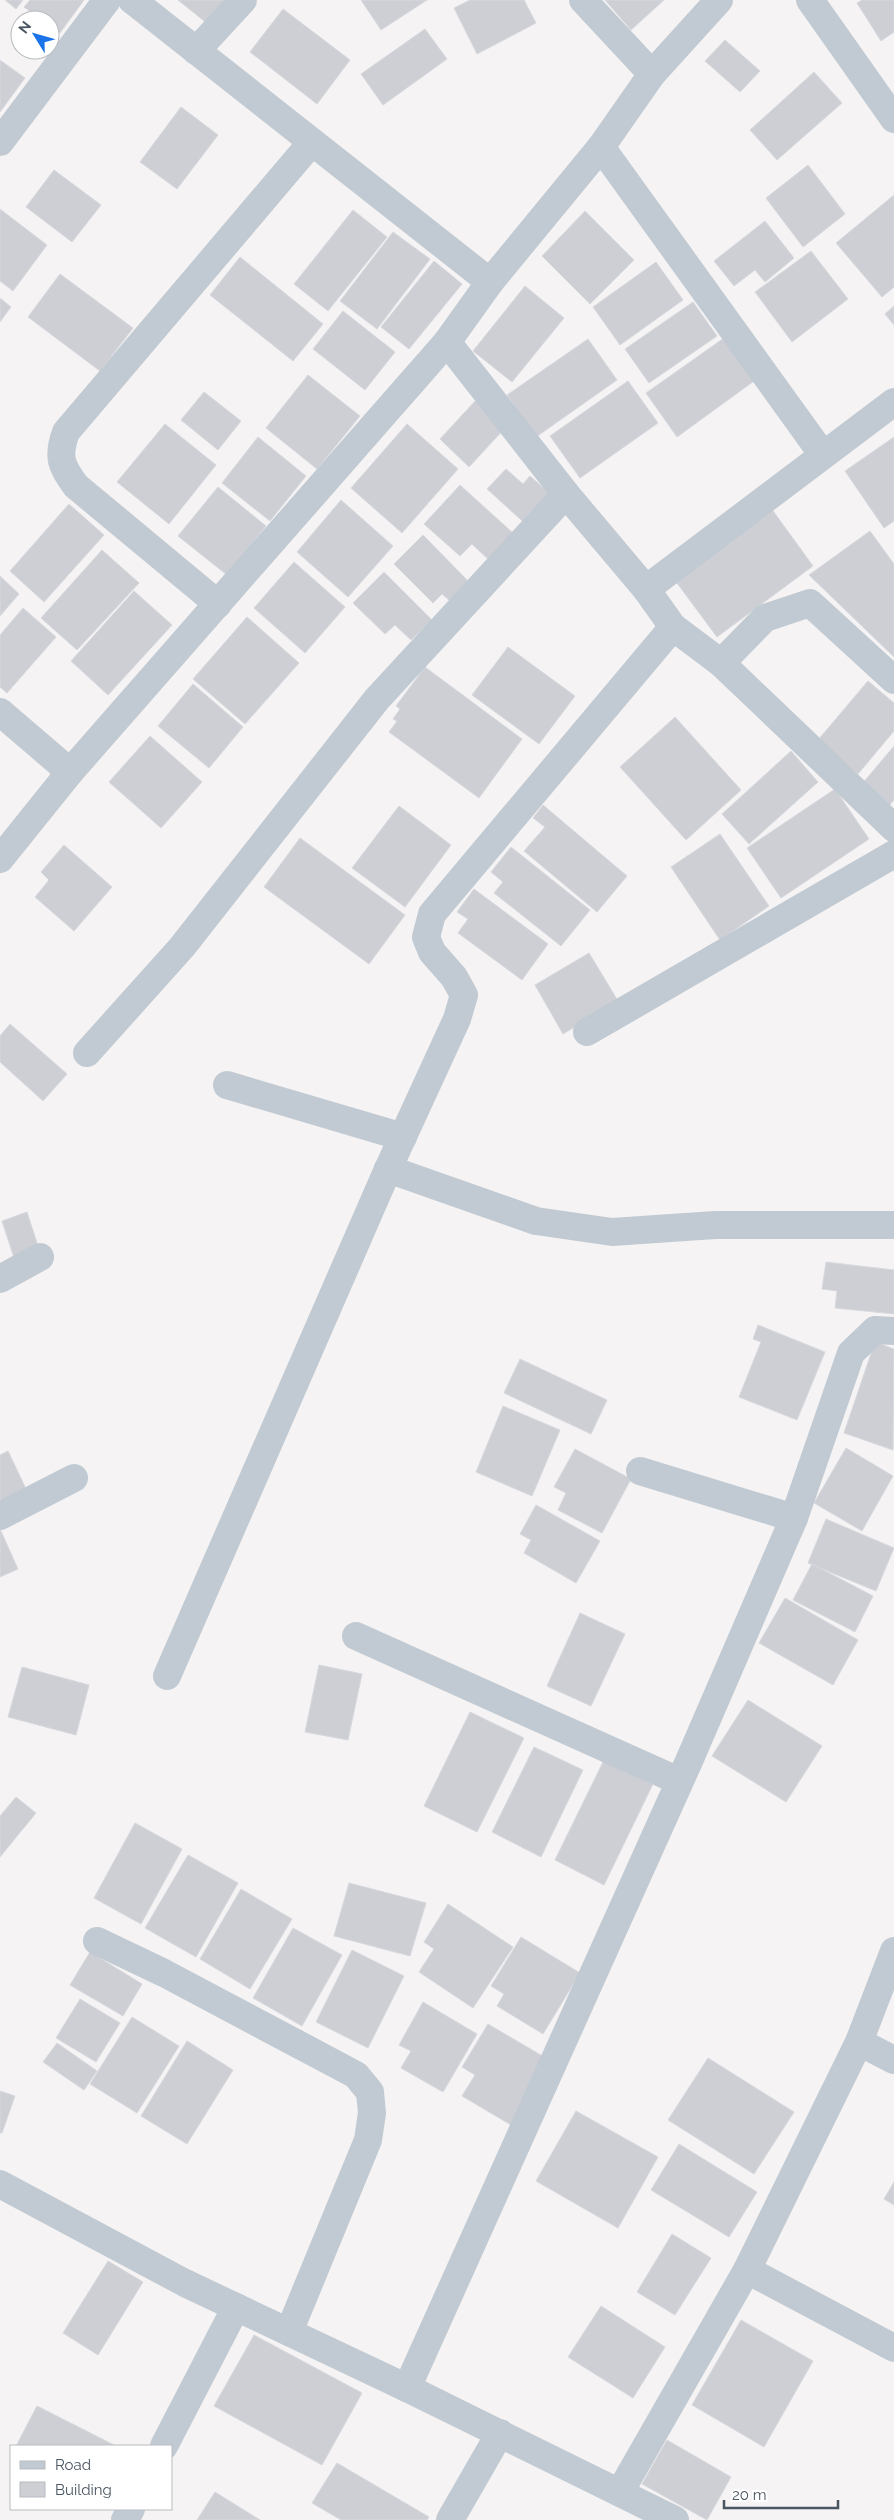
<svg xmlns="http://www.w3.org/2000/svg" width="894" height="2520" font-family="Raleway,sans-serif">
  <rect width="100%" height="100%" fill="#f5f3f3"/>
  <!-- building -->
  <g fill="#cdcfd5" stroke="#d7d9de">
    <polygon points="5,0 23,0 16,9"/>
    <polygon points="30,0 84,0 60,33 50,26 50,20 42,20 24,7"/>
    <polygon points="178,0 229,0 209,25"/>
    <polygon points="361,0 427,0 381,30"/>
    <polygon points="470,0 524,0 536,23 477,54 454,8"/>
    <polygon points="605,0 664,0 631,30"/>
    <polygon points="862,0 894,0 894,32 881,41 857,3"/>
    <polygon points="283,9 350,60 317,104 250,52"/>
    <polygon points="425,29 447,59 383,105 361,74"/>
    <polygon points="725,40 760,71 740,92 705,61"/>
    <polygon points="0,60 25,78 0,112"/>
    <polygon points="814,72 842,103 777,160 750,130"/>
    <polygon points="181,107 218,135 177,189 140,162"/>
    <polygon points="808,165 845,214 803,247 766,198"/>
    <polygon points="54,170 101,205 72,242 26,207"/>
    <polygon points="894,195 894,287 882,297 836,243"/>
    <polygon points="0,209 47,245 13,291 0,281"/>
    <polygon points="353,210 387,237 328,311 294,284"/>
    <polygon points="585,211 634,260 590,304 542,256"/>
    <polygon points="765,221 794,258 765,282 755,270 734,286 714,261"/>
    <polygon points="393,232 430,259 377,329 340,301"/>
    <polygon points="811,251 848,299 792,342 755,292"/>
    <polygon points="240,257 323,324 293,361 210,295"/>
    <polygon points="434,261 462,284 409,349 381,327"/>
    <polygon points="656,262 683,300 620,345 593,307"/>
    <polygon points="60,274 133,328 100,371 28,317"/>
    <polygon points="525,286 564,318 512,382 473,351"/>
    <polygon points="0,298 11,307 0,322"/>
    <polygon points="693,302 717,336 649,383 625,349"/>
    <polygon points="894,306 894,325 885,314"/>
    <polygon points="343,311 395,352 365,390 313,349"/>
    <polygon points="724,338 754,381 677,437 646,393"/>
    <polygon points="588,339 617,380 536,437 507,395"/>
    <polygon points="308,375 360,416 317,469 266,428"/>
    <polygon points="628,381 658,423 580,478 550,436"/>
    <polygon points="204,392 241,421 218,450 181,420"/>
    <polygon points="477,399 506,427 469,467 440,439"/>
    <polygon points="165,424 216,465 169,524 117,482"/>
    <polygon points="407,424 458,469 402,533 351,488"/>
    <polygon points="258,437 306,476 270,521 222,483"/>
    <polygon points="894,437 894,521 884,528 845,471"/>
    <polygon points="506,469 523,484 530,476 556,499 530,528 487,489"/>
    <polygon points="460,485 514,534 490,561 472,544 460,556 424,524"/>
    <polygon points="218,487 266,526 227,575 178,536"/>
    <polygon points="341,500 393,546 348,597 297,552"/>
    <polygon points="69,504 104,535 44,602 10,571"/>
    <polygon points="771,508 813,566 717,637 674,579"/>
    <polygon points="870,531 894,564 894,657 809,575"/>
    <polygon points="423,535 469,582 450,601 442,594 433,603 394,564"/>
    <polygon points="102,550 139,583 77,650 41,618"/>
    <polygon points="294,562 345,607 305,653 254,608"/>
    <polygon points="384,572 432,620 411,640 395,625 385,634 353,603"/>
    <polygon points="0,576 19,594 0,616"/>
    <polygon points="134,591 172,625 108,695 71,661"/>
    <polygon points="23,608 56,637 7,693 0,687 0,635"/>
    <polygon points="247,617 299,663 245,724 193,679"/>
    <polygon points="508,647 575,696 539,744 472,695"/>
    <polygon points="425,667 522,739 479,798 389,732 397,721 393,719 400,709 396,706"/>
    <polygon points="868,681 894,703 894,731 858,774 818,740"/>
    <polygon points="193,684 243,727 209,768 158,726"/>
    <polygon points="675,717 741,790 686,840 620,767"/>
    <polygon points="150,736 202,782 161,828 109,782"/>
    <polygon points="894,746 894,800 888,807 862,784"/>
    <polygon points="791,751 818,782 749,844 722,814"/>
    <polygon points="835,789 869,839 781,898 747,848"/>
    <polygon points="543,805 627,876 597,912 524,851 545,827 533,818"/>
    <polygon points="399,806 451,845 405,907 352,868"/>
    <polygon points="720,834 769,906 720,940 671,867"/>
    <polygon points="300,838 405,915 369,964 264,887"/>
    <polygon points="64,845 112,887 74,931 35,897 49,880 41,872"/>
    <polygon points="511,847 590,910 561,946 494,893 503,882 491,872"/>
    <polygon points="474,889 548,944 522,980 458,933 468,919 457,912"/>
    <polygon points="589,953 618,1001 563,1034 535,985"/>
    <polygon points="10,1024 67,1074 43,1101 0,1062 0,1036"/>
    <polygon points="27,1212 40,1252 15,1261 2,1221"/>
    <polygon points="826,1262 894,1270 894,1314 835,1308 837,1291 822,1289"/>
    <polygon points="758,1325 825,1352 797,1420 739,1397 761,1342 753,1339"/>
    <polygon points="875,1342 894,1349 893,1450 844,1433"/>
    <polygon points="520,1359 607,1400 591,1434 504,1393"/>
    <polygon points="503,1406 560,1430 532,1496 476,1472"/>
    <polygon points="846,1448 893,1476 862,1531 814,1503"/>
    <polygon points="575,1449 631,1479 602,1533 558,1510 566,1493 554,1487"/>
    <polygon points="8,1451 27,1491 0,1504 0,1455"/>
    <polygon points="536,1505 600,1541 576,1583 524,1553 531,1540 520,1534"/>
    <polygon points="826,1519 894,1548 876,1591 808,1563"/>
    <polygon points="0,1529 18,1569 0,1577"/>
    <polygon points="812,1564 873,1596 855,1632 793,1600"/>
    <polygon points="785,1598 858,1640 833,1685 759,1643"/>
    <polygon points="580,1613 625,1634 591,1706 547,1686"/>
    <polygon points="319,1665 362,1674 348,1740 305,1732"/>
    <polygon points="22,1667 89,1685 76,1735 8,1717"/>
    <polygon points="748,1700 822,1746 786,1802 712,1756"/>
    <polygon points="470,1712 524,1738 477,1832 424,1806"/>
    <polygon points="534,1747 583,1770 541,1857 492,1832"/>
    <polygon points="604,1760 653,1784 604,1885 555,1860"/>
    <polygon points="16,1797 36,1813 0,1857 0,1816"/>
    <polygon points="135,1823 182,1849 141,1924 94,1898"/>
    <polygon points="188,1855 238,1883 196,1957 145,1928"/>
    <polygon points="349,1883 426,1903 410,1956 334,1936"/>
    <polygon points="241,1889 292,1919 250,1989 200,1959"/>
    <polygon points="448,1904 513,1947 473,2008 419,1972 434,1949 424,1942"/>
    <polygon points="293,1928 342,1955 302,2026 253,1998"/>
    <polygon points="521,1937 580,1973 543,2034 497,2006 504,1994 491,1986"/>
    <polygon points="352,1950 404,1976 368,2048 316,2022"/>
    <polygon points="90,1952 142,1984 123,2016 70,1985"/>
    <polygon points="80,1999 120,2023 96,2062 56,2038"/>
    <polygon points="423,2002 477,2034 443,2092 401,2068 411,2051 399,2045"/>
    <polygon points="132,2017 179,2046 137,2113 90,2084"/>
    <polygon points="488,2024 551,2061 511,2125 462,2096 475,2075 462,2067"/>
    <polygon points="187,2041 233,2070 187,2144 141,2116"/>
    <polygon points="57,2043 97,2071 84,2090 43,2062"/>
    <polygon points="708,2058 794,2112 754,2174 668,2120"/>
    <polygon points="0,2091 15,2096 2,2133 0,2133"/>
    <polygon points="576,2111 658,2157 618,2228 536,2181"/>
    <polygon points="679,2144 757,2192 729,2237 651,2190"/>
    <polygon points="894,2182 894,2205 884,2199"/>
    <polygon points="672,2234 711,2258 675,2315 637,2292"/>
    <polygon points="108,2261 143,2282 98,2355 63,2333"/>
    <polygon points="601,2306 665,2347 633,2398 568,2357"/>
    <polygon points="741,2320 813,2361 764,2447 692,2405"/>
    <polygon points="254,2335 362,2393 322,2465 214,2406"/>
    <polygon points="37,2406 116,2446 16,2446"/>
    <polygon points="667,2440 731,2477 707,2520 642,2484"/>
    <polygon points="337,2463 429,2517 427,2520 341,2520 312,2503"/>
    <polygon points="215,2492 260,2520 197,2520"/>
  </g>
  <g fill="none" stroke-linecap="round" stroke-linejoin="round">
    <!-- street -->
    <g stroke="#c1cad2" stroke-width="28">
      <polyline points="132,0 490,282"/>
      <polyline points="583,0 652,74"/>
      <polyline points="810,0 894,119"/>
      <polyline points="196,51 243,0"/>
      <polyline points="0,142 107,0"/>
      <polyline points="601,147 823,455"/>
      <polyline points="447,342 566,494 646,589 673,627"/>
      <polyline points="646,589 894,402"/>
      <path d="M218,604L76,486C61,466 57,457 66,432L312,142"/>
      <polyline points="721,663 765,618 810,603 894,680"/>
      <polyline points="0,712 70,772 447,342 490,282 601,147 652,74 719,0"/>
      <polyline points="0,859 70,772"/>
      <polyline points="587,1032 894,854"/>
      <polyline points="87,1053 182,947 377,699 566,494"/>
      <polyline points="227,1085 403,1137"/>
      <polyline points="388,1169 536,1221 612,1232 715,1225 894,1225"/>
      <polyline points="0,1279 40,1257"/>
      <polyline points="640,1471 794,1518"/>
      <polyline points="0,1516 74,1478"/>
      <polyline points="356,1636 679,1781"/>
      <polyline points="167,1676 388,1169 457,1019 464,995 454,977 432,952 426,937 432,914 673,627 721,663 894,828"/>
      <polyline points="97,1941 164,1973 356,2075 370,2092 372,2113 368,2140 289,2332"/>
      <polyline points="859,2042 894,2060"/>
      <polyline points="0,2184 185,2283 407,2388 675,2520"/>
      <polyline points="747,2270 894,2348"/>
      <polyline points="407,2388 689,1761 794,1518 851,1353 875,1330 894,1331"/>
      <polyline points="164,2446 236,2307"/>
      <polyline points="620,2492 747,2270 859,2042 894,1951"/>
      <polyline points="125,2520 131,2509"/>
      <polyline points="450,2520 500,2433"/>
    </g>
  </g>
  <!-- legend -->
  <rect x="10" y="2445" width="162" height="65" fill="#ffffff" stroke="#b7bbc0"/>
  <rect x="20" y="2461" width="25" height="8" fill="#c1cad2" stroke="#b7bbc0"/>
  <text x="55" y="2470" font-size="15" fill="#4a5661">Road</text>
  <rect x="20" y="2482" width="25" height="15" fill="#cdcfd5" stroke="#b7bbc0"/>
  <text x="55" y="2495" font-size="15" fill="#4a5661">Building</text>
  <!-- north arrow -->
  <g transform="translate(35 35) rotate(307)"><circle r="24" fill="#ffffff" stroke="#b7bbc0"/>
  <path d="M0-4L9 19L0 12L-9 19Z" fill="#1a73e8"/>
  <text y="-8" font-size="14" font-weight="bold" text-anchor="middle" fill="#4a5661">N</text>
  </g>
  <!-- scale -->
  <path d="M724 2500v8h114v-8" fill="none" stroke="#4a5661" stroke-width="2.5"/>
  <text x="732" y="2500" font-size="15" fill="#4a5661" stroke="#ffffff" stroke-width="4" paint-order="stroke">20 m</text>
</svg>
